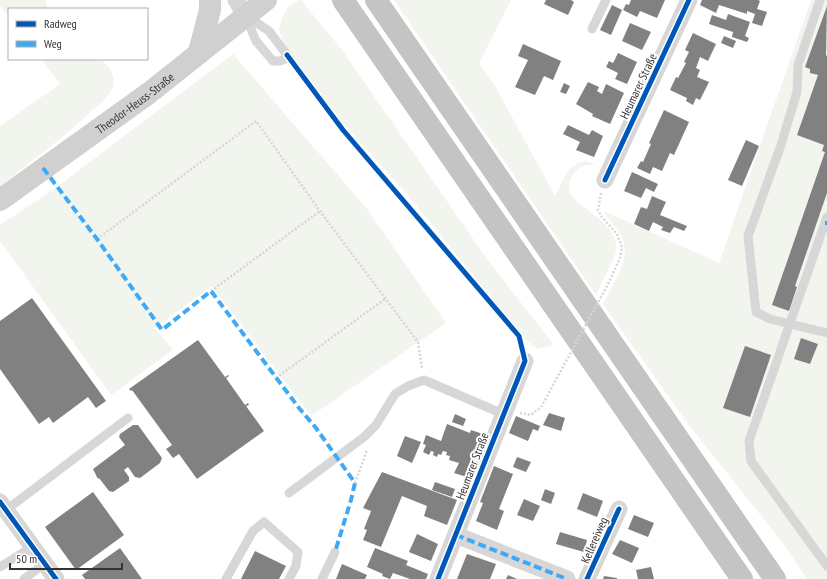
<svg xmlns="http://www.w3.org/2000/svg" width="827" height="579" font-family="'PT Sans Narrow',sans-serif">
  <rect width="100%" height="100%" fill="#fff"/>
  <!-- green -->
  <g fill="#f1f5ed">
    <polygon points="0,0 45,0 48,9 9,9 9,17 0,6"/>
    <polygon points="299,0 301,0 342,50 487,259 554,345 537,349 526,340 411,199 350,131 298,65 283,43 279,29 282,18 288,7"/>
    <path d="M394,0H511L479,63L495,86L555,196C565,181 564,165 586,161L600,167C596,166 591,164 587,165C574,167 564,184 572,196C574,199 578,202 581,205C596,217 622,232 615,255L596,295Z"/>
    <path d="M811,0H827V579H807L785,546L688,424L603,304C614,282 634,257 620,233C616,225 606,219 604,211L719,263Z"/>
    <polygon points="233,54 367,209 446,323 311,416 212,286 155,328 173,350 111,395 0,241 0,225 53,190"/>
    <path d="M41,59H99C108,63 117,77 113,87C108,98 95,108 86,116C59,141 29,163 0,186V126L60,84Z"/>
  </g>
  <!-- building -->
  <g fill="#818181">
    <polygon points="546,0 571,0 574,2 568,15 544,4"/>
    <polygon points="631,0 665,0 657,18 640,11 637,17 623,10 626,4 629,5"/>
    <polygon points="702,0 758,0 760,1 757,9 767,12 762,26 752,23 755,14 747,11 747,14 719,5 716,13 700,5"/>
    <polygon points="612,5 622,10 611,35 600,30"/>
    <polygon points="827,6 826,55 827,56 827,193 795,286 797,287 789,311 772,305 825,152 822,151 824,145 797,135 818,75 810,73 810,69 805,67"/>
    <polygon points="728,14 750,22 745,36 749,38 747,42 732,37 733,32 709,24 712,15 726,20"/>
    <polygon points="630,23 651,32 642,50 622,41"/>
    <polygon points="693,33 716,44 708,61 700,57 696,68 700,70 697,77 709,82 700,100 696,98 693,105 686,101 687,98 670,90 676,77 678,78 686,63 684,62 689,52 685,50"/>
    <polygon points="724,36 736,41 733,48 721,43"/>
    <polygon points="523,44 561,61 553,80 544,76 535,95 515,87 528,60 518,56"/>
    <polygon points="618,53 637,62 627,84 615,79 618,73 606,67 609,61 613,63"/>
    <polygon points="588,82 599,87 597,91 602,94 606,84 624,93 610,124 592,116 593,114 576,104"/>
    <polygon points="564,83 570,86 566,94 560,92"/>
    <polygon points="664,110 689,122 674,155 670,153 662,171 653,167 650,174 637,168 641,161 643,162 651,144 649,143"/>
    <polygon points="568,125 589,135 592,130 603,136 594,157 576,150 580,142 563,134"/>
    <polygon points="746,140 759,146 742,186 728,180"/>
    <polygon points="632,172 658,184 654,192 646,188 641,198 624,191"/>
    <polygon points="652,196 666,202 660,215 687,226 684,231 674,227 670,233 661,230 663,227 653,222 649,231 634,224 641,207 647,209"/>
    <polygon points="32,298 106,401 96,408 88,397 53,423 49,417 39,424 0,369 0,321"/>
    <polygon points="801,338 818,344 810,364 794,359"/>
    <polygon points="198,340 225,377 228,375 229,376 226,378 245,405 248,403 249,405 246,406 264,431 197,479 179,454 173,458 166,449 172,445 132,390 131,391 129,389"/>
    <polygon points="745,346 771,355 750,417 723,408"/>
    <polygon points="549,413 565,418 561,431 543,425"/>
    <polygon points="455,414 466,419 463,426 452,422"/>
    <polygon points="516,416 540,426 538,431 533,429 528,441 509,433"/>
    <polygon points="447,424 470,433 471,430 483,434 467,477 454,473 459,463 449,460 450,456 446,455 447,452 443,451 441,455 438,454 437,457 433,455 434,452 431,451 429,455 423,452 426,445 423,444 426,435 441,441"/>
    <polygon points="133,425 138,425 162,458 160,463 140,478 135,477 128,467 124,470 129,477 129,481 113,492 109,491 99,478 98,479 93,469 125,445 119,437 120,434"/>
    <polygon points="405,436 421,442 412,463 397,456"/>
    <polygon points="517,457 531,462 526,472 513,467"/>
    <polygon points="494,466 513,474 499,509 504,511 497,530 476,521 483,503 480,502"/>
    <polygon points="382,472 457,500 447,525 424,516 427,506 402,496 381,547 363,540 367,530 364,529 371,511 363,508"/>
    <polygon points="435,482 455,489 452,497 432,490"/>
    <polygon points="545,489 555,493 551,504 541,500"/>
    <polygon points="93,492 124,535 76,570 45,527"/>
    <polygon points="583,493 603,501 597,517 577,509"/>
    <polygon points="524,499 540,506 533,521 517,515"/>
    <polygon points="634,515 654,523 648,537 628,529"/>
    <polygon points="560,532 587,540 584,552 556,544"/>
    <polygon points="417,534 438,544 431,561 409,552"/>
    <polygon points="620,540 639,548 632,563 612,554"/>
    <polygon points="120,548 142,579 85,579 82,575"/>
    <polygon points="375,548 408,561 406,565 428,574 426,579 410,579 393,573 390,579 382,576 383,574 367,567"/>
    <polygon points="255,551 286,566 279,579 241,579"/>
    <polygon points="467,554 496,564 490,579 457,579"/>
    <polygon points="342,564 367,575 365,579 336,579"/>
    <polygon points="651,567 654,579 638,579 636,570"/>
    <polygon points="508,575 517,579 506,579"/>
    <polygon points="604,576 617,578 617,579 603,579"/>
  </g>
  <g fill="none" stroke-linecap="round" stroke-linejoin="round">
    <!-- path -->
    <g stroke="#d6d6d6" stroke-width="2.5" stroke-dasharray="2 2" stroke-linecap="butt">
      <polyline points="601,193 598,210 601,216 617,234 622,247"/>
      <polyline points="97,239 256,121 320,211 418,342 422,369"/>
      <polyline points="211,291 320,211"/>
      <polyline points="276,378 385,299"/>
      <polyline points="520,413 531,415 541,407 545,400"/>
      <polyline points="355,483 367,450"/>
    </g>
    <!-- service -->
    <g stroke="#d7d7d7" stroke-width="9">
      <polyline points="820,0 798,65 797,92 780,148 748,236 756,312 770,319 827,333"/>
      <polygon points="245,15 269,31 287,55 285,59 280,61 273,61 256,41"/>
      <polyline points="592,29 606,0"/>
      <polyline points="827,217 749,441 751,461 827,566"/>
      <polyline points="289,493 364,437 376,425 395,394 408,386 424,380 503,414"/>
      <polyline points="6,510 128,418"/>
      <polyline points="0,567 32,547"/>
      <polyline points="24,579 44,564"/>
      <polyline points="226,579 253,531 264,522 298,552 296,566 289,579"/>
      <polyline points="322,579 335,552"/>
    </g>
    <!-- minor -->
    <g stroke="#d7d7d7" stroke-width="17">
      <polyline points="236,0 245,15"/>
      <polyline points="605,180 689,0"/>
      <polyline points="0,502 56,579"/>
      <polyline points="456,535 567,579"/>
      <polyline points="438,579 525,361"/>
      <polyline points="587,579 619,509"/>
    </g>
    <!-- secondary -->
    <g stroke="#d0d0d0" stroke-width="22">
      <polyline points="199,52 210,10 210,0"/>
      <path id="s1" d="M0,200L149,93L266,0"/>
    </g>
    <!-- motorway -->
    <g stroke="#c4c4c4" stroke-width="22">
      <polyline points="343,0 742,579"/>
      <polyline points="376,0 775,579"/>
    </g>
    <!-- path-bridge -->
    <polyline stroke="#d6d6d6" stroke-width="2.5" stroke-dasharray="2 2" stroke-linecap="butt" points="545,400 608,284 620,258 622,247"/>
    <!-- quiet -->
    <g stroke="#3fa9f5" stroke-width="4" stroke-dasharray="8 4" stroke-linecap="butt">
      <polyline points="43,168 97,239 162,330 211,291 299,408 316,428 355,483 351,500 335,552"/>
      <polyline points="825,223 827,223"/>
      <polyline points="456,535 567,579"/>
    </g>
    <defs>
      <g id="cycleway">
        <polyline points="287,55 343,130 519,336 525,361 438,579"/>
        <polyline points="605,180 689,0"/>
        <polyline points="0,502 56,579"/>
        <polyline points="587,579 619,509"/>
      </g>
    </defs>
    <!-- cycleway casing -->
    <use href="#cycleway" stroke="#fff" stroke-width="8"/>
    <!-- cycleway -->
    <use href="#cycleway" stroke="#0057b8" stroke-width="5"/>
  </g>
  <g text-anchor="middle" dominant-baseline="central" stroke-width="4" stroke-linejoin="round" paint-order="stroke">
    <!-- street labels -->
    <g font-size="12" fill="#333" stroke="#fff">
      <text transform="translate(638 86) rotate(-65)">Heumarer Straße</text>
      <text stroke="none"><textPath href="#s1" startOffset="166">Theodor-Heuss-Straße</textPath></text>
      <text transform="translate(472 466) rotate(-69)">Heumarer Straße</text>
      <text transform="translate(594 540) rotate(-66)">Kellereiweg</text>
    </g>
  </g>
  <!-- legend -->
  <rect x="8" y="8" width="140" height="52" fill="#ffffff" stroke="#adadad"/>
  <rect x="16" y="21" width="20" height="6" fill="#0057b8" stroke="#adadad"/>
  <text x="44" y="28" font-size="12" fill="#333333">Radweg</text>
  <rect x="16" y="41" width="20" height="6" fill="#3fa9f5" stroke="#adadad"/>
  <text x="44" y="48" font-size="12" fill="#333333">Weg</text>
  <!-- scale -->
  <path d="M10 563v6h112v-6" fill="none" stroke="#333333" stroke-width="2"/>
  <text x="16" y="563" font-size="12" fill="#333333" stroke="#ffffff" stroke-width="3" paint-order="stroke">50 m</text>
</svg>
